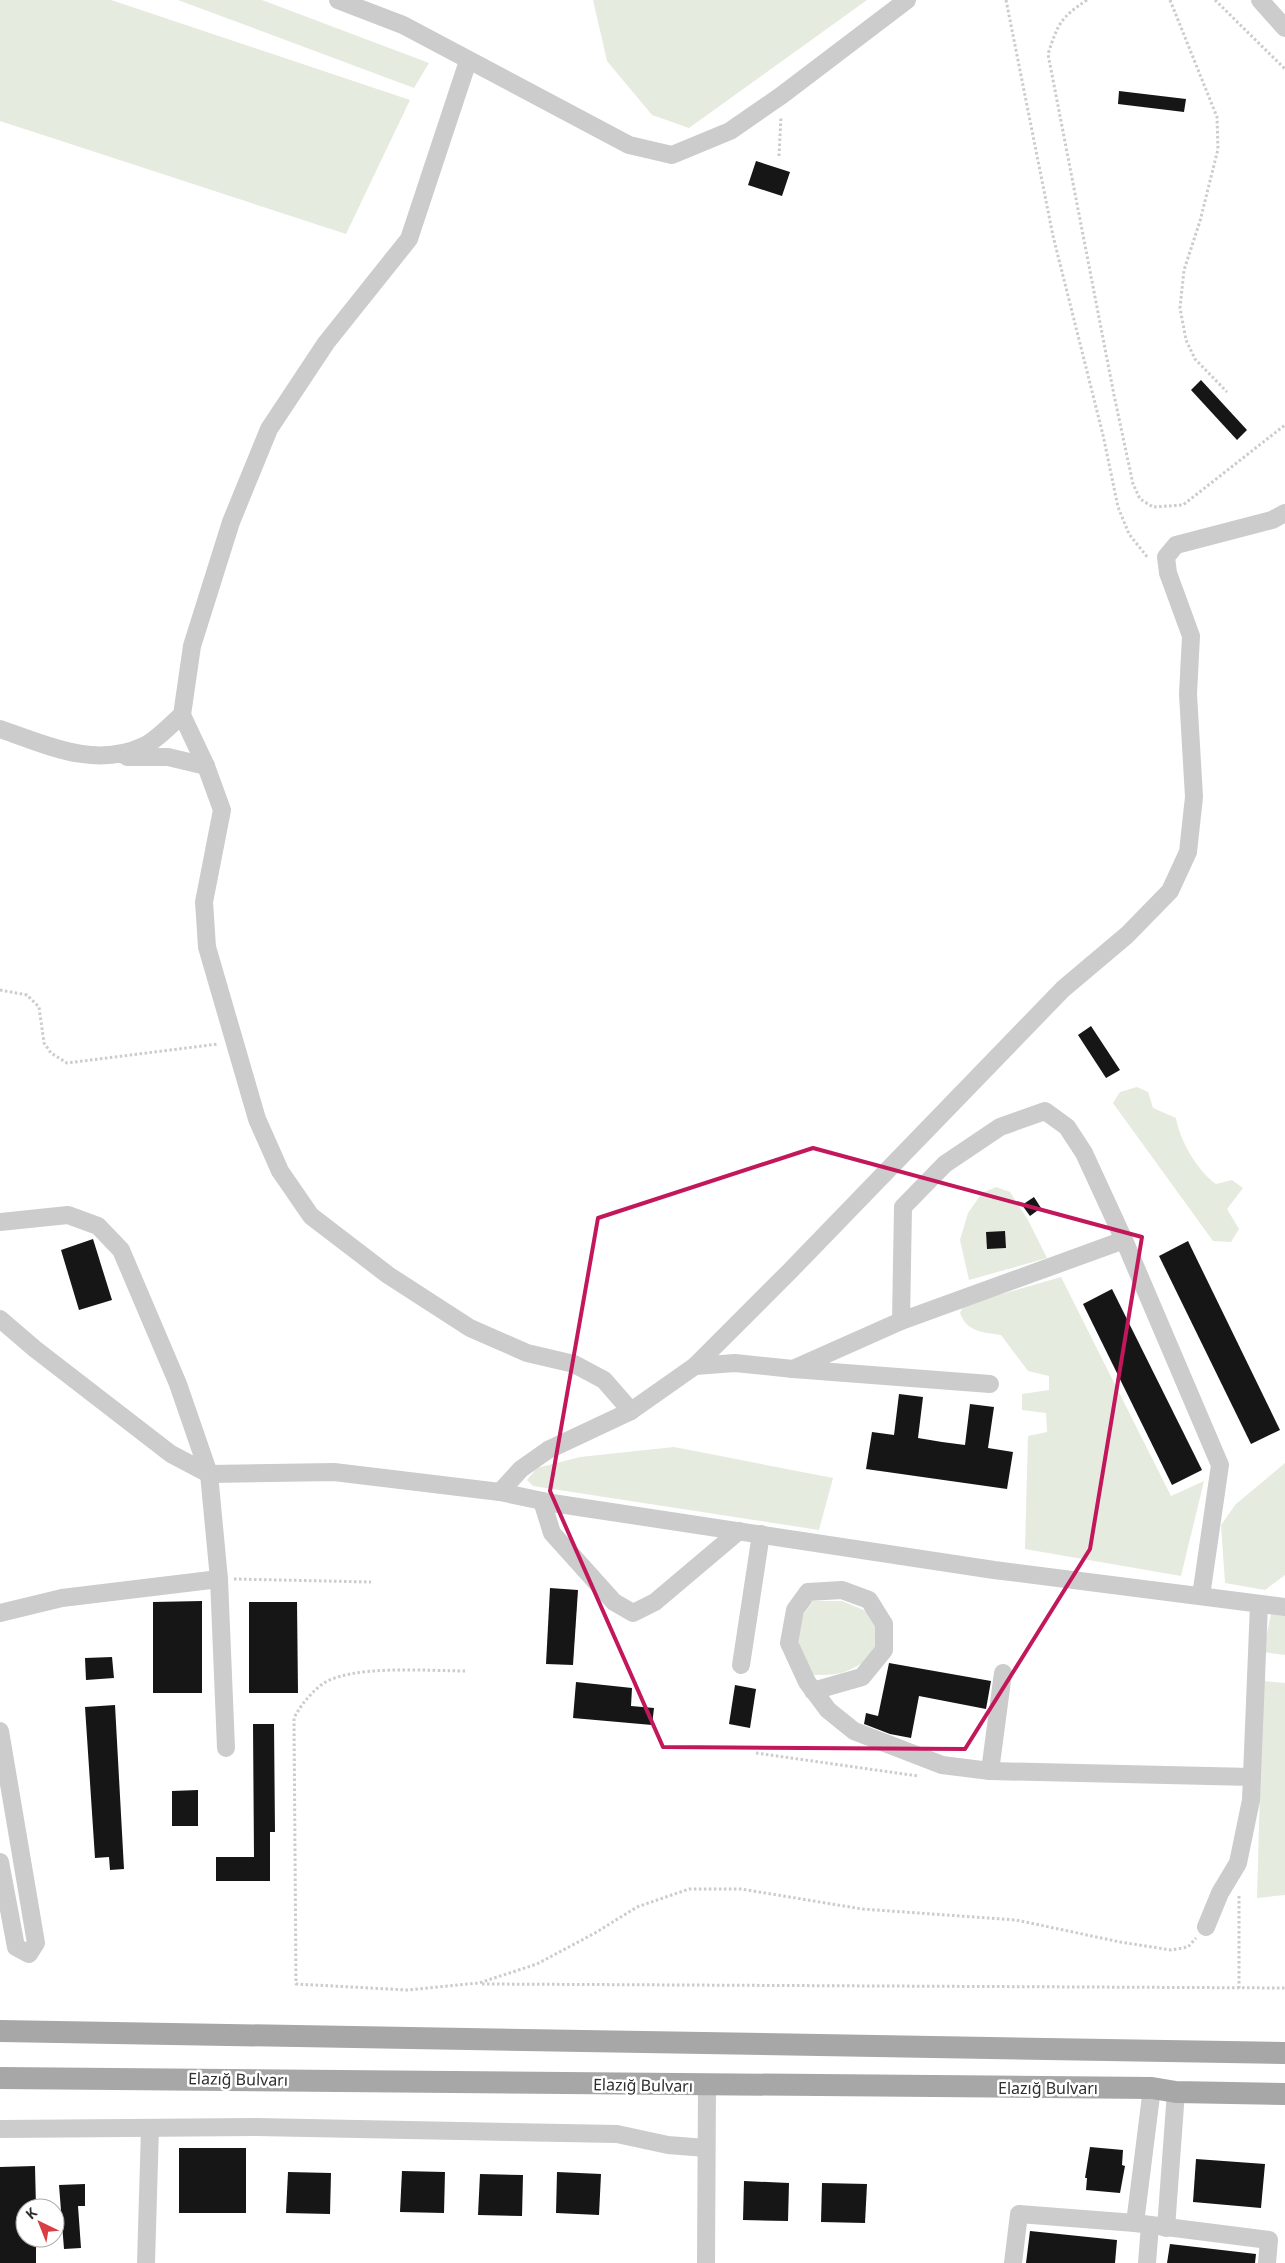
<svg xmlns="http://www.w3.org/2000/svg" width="1285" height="2263" font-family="'Noto Sans',sans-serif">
  <rect width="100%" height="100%" fill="#fff"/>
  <!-- green -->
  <g fill="#e5ebde">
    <polygon points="0,0 111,0 410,100 346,234 0,121"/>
    <polygon points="178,0 262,0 429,63 414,88"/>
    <polygon points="593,0 867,0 689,128 652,115 607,61"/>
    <path d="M1137,1087L1148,1092L1153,1108L1176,1118C1179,1139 1198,1172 1216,1184L1232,1180L1243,1188L1227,1209L1239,1229L1231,1242L1213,1241L1113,1103L1120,1092Z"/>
    <polygon points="996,1187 1010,1192 1028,1220 1047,1258 969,1280 960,1240 968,1213 982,1193"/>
    <path d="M1061,1277L1171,1496L1204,1481L1181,1576L1025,1549L1028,1436L1047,1432L1046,1413L1022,1410V1394L1049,1390V1376L1028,1371L1001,1335C982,1332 967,1332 960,1313L964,1305Z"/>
    <polygon points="674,1447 833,1478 819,1530 533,1486 527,1480 537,1468 580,1457"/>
    <polygon points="1285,1463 1285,1575 1265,1590 1225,1583 1221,1525 1236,1504"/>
    <path d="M813,1601H842L866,1611L880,1630L874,1655C851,1671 842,1676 813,1675L797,1642L803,1615Z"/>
    <polygon points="1271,1614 1285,1616 1285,1655 1263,1652"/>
    <polygon points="1263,1681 1285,1683 1285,1895 1257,1898"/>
  </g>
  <!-- building -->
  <g fill="#161616">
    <polygon points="1119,91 1186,99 1184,112 1118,104"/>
    <polygon points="756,161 790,172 782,196 748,185"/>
    <polygon points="1201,380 1247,430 1237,440 1191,390"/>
    <polygon points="1091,1026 1120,1070 1106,1078 1078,1035"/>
    <polygon points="1034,1197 1041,1208 1030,1216 1022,1205"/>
    <polygon points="1005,1231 1006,1248 987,1249 986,1232"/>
    <polygon points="93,1239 112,1300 79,1310 61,1250"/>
    <polygon points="1188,1241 1280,1430 1251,1444 1159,1256"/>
    <polygon points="1112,1289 1202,1470 1172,1485 1083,1304"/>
    <polygon points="899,1394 923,1397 918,1438 942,1442 965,1445 970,1404 994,1407 988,1448 1013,1452 1007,1489 866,1469 872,1432 894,1435"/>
    <polygon points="550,1588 578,1590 573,1665 546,1664"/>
    <polygon points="202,1601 202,1693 153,1693 153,1602"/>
    <polygon points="249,1602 297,1602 298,1693 249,1693"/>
    <polygon points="112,1657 114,1678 86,1680 85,1658"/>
    <polygon points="889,1663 991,1681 986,1709 919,1696 911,1738 890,1734 864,1724 866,1713 878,1716"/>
    <polygon points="576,1682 632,1688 631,1706 654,1708 652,1725 573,1718"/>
    <polygon points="735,1685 756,1689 750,1728 729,1724"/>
    <polygon points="115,1705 124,1869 110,1870 109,1857 95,1858 85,1707"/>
    <polygon points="253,1724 274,1724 275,1832 270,1832 270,1881 216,1881 216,1857 254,1857"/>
    <polygon points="198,1790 198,1826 172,1826 172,1791"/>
    <polygon points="1090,2147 1123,2150 1122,2165 1125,2166 1120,2193 1086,2190 1087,2178 1085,2178"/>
    <rect x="179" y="2148" width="67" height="65"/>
    <polygon points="1196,2159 1265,2164 1261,2208 1193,2202"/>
    <polygon points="35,2166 36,2208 25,2208 25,2238 36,2238 36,2263 0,2263 0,2167"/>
    <polygon points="402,2171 445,2172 444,2213 400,2212"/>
    <polygon points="288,2172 331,2173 330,2214 286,2213"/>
    <polygon points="557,2172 601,2174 599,2215 556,2213"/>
    <polygon points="480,2174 523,2175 522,2216 478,2215"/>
    <polygon points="744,2181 789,2183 788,2221 743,2220"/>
    <polygon points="822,2183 867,2184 865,2223 821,2222"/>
    <polygon points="85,2184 85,2206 78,2206 81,2248 64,2249 59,2185"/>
    <polygon points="1030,2231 1117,2240 1115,2263 1026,2263"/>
    <polygon points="1170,2244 1256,2254 1255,2263 1167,2263"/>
  </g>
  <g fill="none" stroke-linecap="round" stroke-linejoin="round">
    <!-- path -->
    <g stroke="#ccc" stroke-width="3" stroke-dasharray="2.5 2.5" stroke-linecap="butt">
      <polyline points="1006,0 1053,236 1103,435 1118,507 1129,534 1148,558"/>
      <path d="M1087,0C1060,18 1058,24 1048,54L1114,395L1133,484L1140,499L1153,507L1183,505L1285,425"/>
      <polyline points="1170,0 1217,117 1218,149 1200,221 1184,270 1180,308 1186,340 1195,359 1227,392"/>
      <polyline points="1215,0 1285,69"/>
      <polyline points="779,156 781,116"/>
      <polyline points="0,990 27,995 39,1007 44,1043 51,1053 67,1063 218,1044"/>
      <polyline points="234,1579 371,1582"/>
      <path d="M465,1671C429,1671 349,1664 321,1685C309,1695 301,1705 294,1718L296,1984L407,1990L479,1983L537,1964L595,1933L637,1907L689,1889H741L862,1909L1016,1920L1120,1942L1171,1950L1188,1947L1196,1938"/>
      <polyline points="756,1753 918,1776"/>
      <polyline points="1239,1896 1239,1988"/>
      <polyline points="482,1984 1285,1988"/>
    </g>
    <!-- minor -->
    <g stroke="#ccc" stroke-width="18">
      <polyline points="338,0 403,25 629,145 672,155 730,131 782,95 907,0"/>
      <polyline points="1260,0 1285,28"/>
      <polyline points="468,61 409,239 326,343 269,429 231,522 192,646 182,715 206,766 222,810 204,902 207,947 257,1119 280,1171 311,1216 388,1275 470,1328 527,1353 574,1364 604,1380 631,1411"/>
      <path d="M0,729C47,745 95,769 144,746C157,740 170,725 182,715"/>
      <polyline points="127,757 168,757 206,766"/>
      <polyline points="0,1222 68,1215 98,1226 121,1250 178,1384 209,1474 219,1579 226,1748"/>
      <polyline points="0,1319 35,1349 171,1454 209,1474 334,1472 500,1492 552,1503 994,1570 1285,1607"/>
      <polyline points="901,1321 903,1207 945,1164 1000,1127 1045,1111 1067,1127 1084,1153 1124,1240 1220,1465 1201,1596"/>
      <polyline points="695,1366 735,1363 793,1369 990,1384"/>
      <polyline points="793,1369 901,1321 1124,1240"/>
      <polyline points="500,1492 521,1469 548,1450 631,1411 695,1366 788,1273 1063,989 1127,935 1170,891 1188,852 1194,797 1188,694 1191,636 1168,573 1166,557 1176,545 1272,520 1285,513"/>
      <polyline points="542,1501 552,1533 614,1602 633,1613 655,1602 739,1531"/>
      <polyline points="0,1613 62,1598 219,1579"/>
      <polyline points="741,1665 761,1534"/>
      <polyline points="813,1691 862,1677 884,1650 884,1624 869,1600 842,1590 808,1592 795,1610 789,1643 807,1682 828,1710 854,1731 942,1765 990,1771 1252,1777"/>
      <polyline points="0,1731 36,1943 29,1954 16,1947 0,1862"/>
      <polyline points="990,1771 1003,1673"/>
      <polyline points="1206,1927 1220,1893 1238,1863 1251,1800 1259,1604"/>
      <polyline points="0,2129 256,2127 617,2134 668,2145 706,2148"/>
      <polyline points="1135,2223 1152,2088"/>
      <polyline points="1166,2228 1176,2092"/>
      <polyline points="146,2263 150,2128"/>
      <polyline points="706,2263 707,2085"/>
      <polyline points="1013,2263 1019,2214 1135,2223 1269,2240 1267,2263"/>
      <polyline points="1147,2263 1150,2225"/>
    </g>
    <!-- major -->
    <g stroke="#a7a7a7" stroke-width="22">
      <polyline points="0,2031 1285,2053"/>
      <polyline points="0,2078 1152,2088 1176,2092 1285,2094"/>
    </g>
  </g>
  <!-- marked area -->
  <path fill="none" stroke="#c2185b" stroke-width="4" stroke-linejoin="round" d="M813,1148L1142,1237L1090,1549L965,1749L663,1747L550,1491L598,1218Z"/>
  <g text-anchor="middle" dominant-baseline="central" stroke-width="5" stroke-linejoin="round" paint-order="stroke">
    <!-- street labels -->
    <g font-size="16" fill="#2f2f2f" stroke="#fff">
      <text transform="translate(238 2079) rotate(1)">Elazığ Bulvarı</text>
      <text transform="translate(643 2085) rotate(1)">Elazığ Bulvarı</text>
      <text x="1048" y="2088">Elazığ Bulvarı</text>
    </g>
  </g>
  <!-- north arrow -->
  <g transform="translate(40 2223) rotate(317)"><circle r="24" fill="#ffffff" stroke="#acacac"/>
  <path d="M0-4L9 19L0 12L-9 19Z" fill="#da3d44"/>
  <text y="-8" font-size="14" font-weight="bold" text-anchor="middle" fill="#2f2f2f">K</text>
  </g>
</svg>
